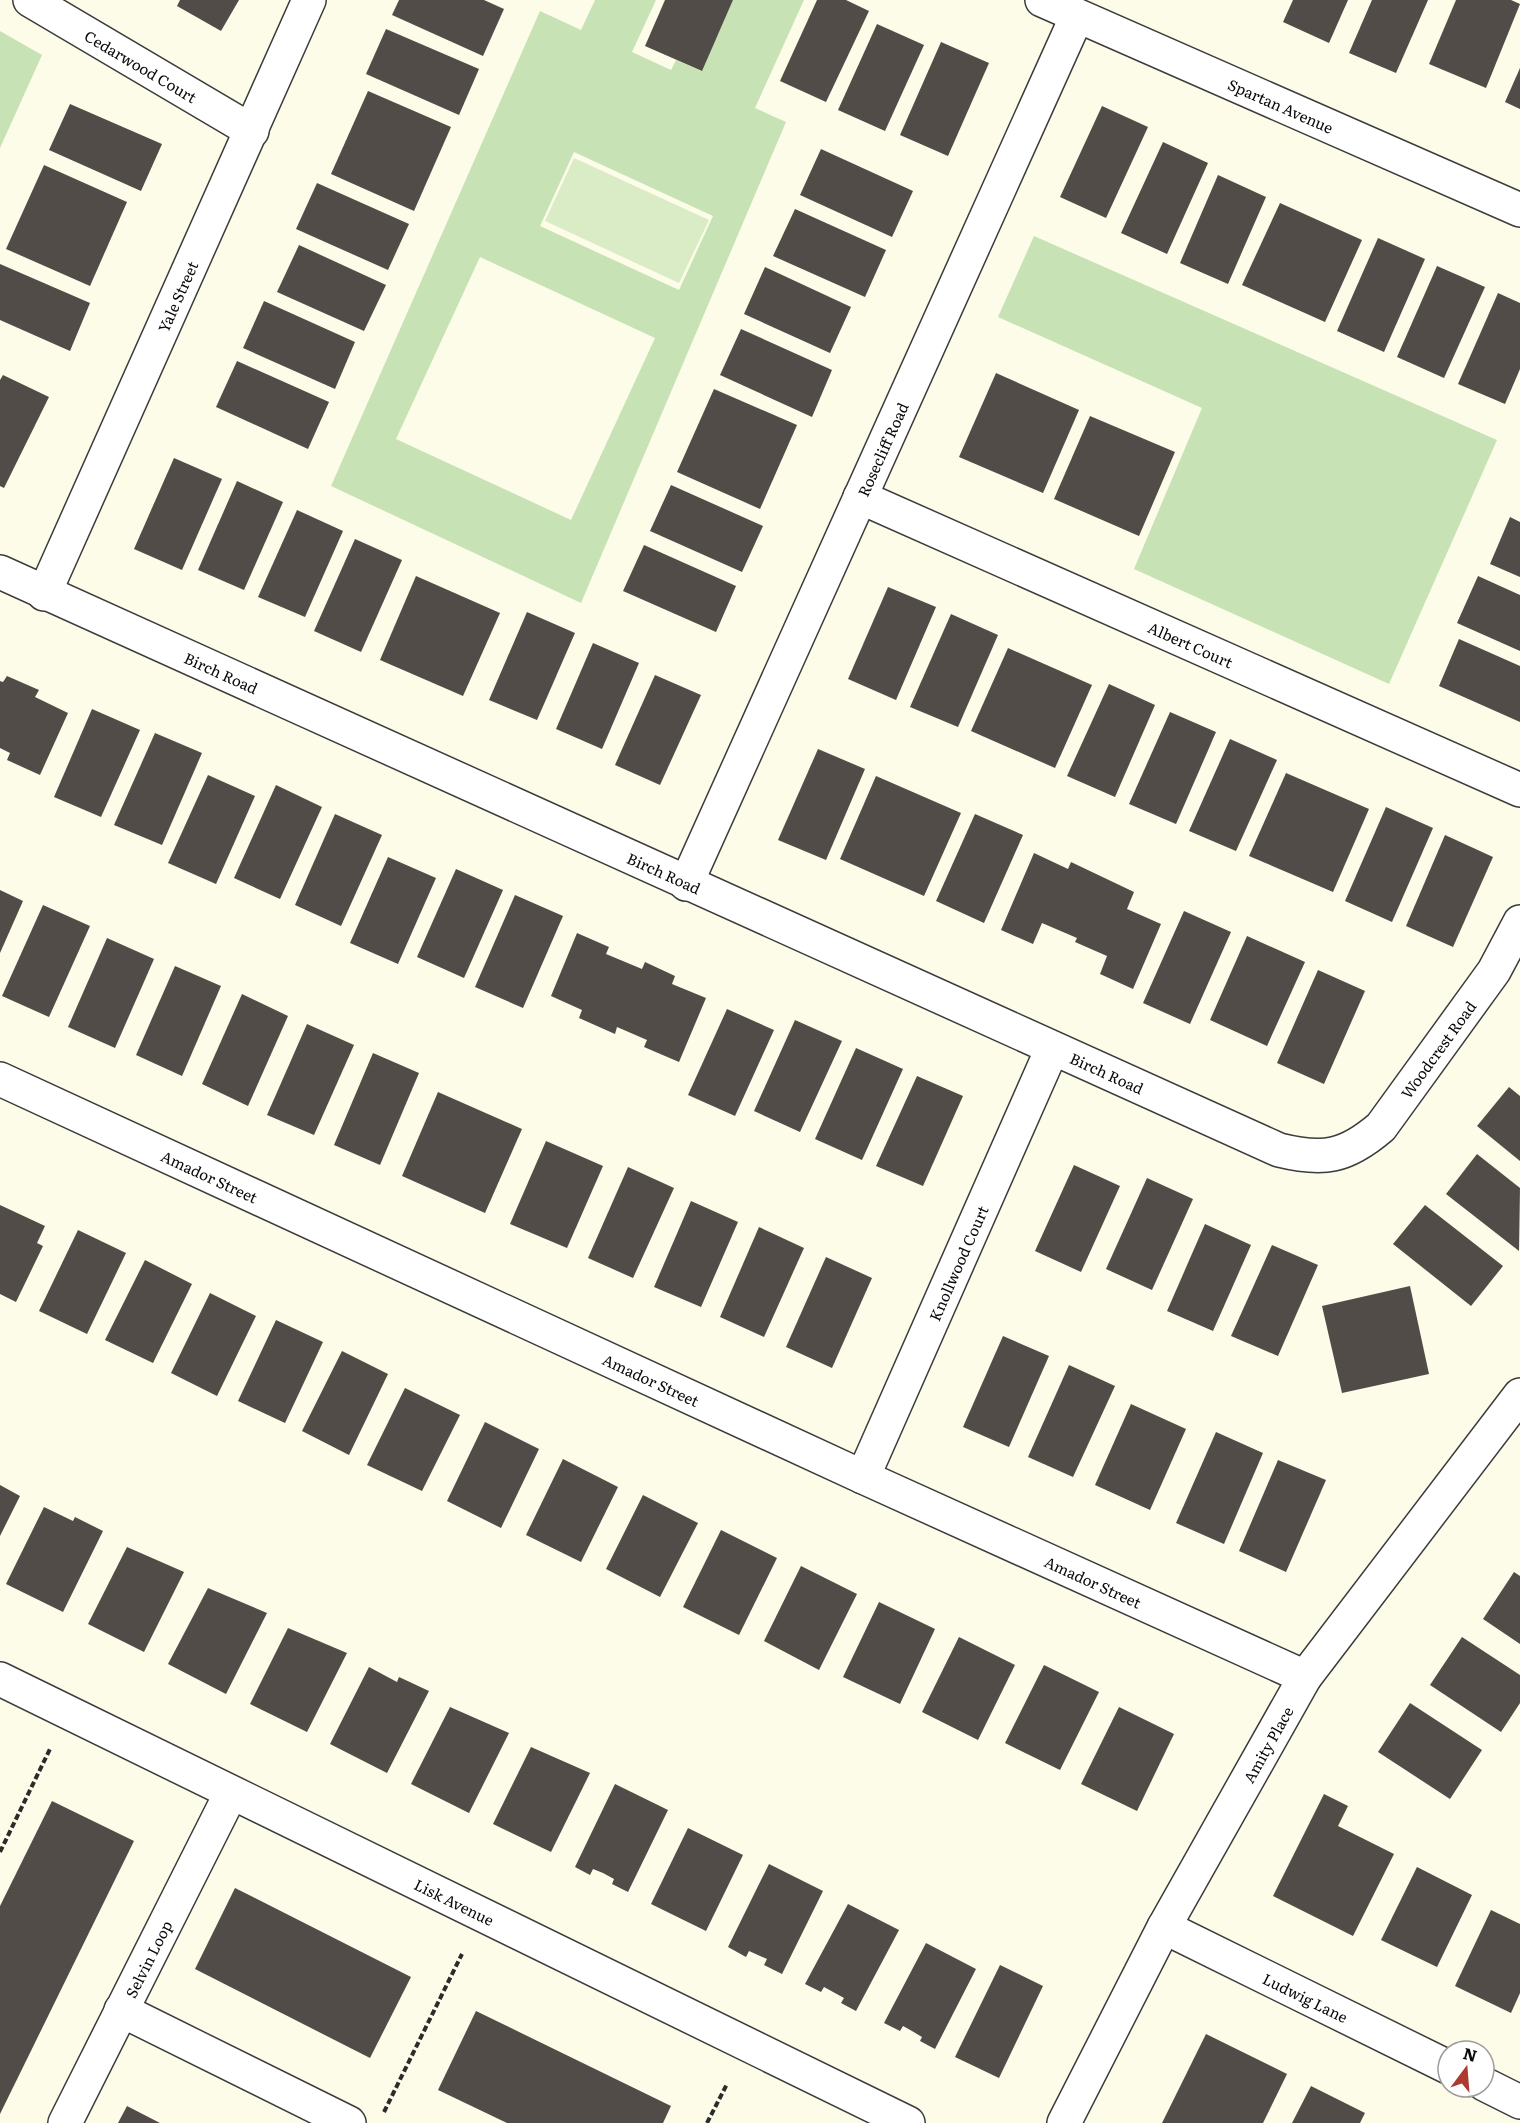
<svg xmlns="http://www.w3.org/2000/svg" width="1520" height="2123" font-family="Literata,serif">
  <rect width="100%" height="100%" fill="#fdfce8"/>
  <!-- grass -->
  <g fill="#c7e3b5" fill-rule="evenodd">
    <path d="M595,0H656L632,52L671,70L676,60L701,71L733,0H804L755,108L786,122L581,603L331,486L540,11L581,30ZM574,152L713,216L679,290L540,226ZM480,257L655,338L571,520L396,439Z"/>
    <polygon points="0,31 42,55 0,148"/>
    <polygon points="1034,236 1497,440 1389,684 1134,569 1202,408 998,317"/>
  </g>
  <!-- pitch -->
  <polygon fill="#d9ecc6" points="574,158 709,220 679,283 545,221"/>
  <!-- building -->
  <g fill="#514c47">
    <polygon points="180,0 239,0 221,31 177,6"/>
    <polygon points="399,0 484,0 504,9 483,56 392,15"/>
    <polygon points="665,0 733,0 702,71 645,46"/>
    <polygon points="817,0 846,0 869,11 826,102 780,81"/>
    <polygon points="1293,0 1348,0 1329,43 1283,22"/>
    <polygon points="1372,0 1428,0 1396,73 1349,53"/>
    <polygon points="1456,0 1511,0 1520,4 1486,88 1429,64"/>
    <polygon points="877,24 924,45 885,131 838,110"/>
    <polygon points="386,29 479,69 459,115 366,74"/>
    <polygon points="941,42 989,63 948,156 900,135"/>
    <polygon points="1520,68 1520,109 1505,102"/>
    <polygon points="368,91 451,127 414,211 331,174"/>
    <polygon points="70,104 162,144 141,191 49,150"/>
    <polygon points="1102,106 1148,127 1106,218 1060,197"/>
    <polygon points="1163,142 1208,163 1167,254 1121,233"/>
    <polygon points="821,149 913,191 892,237 800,195"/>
    <polygon points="44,165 127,202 90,286 6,249"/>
    <polygon points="1218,175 1266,197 1228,284 1180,263"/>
    <polygon points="317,183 409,224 388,270 296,229"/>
    <polygon points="1280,203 1362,240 1325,322 1242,285"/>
    <polygon points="795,209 886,250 865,297 773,256"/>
    <polygon points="1378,238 1425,259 1384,352 1337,331"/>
    <polygon points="299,245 386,285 364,331 277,292"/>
    <polygon points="0,264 90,303 70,351 0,320"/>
    <polygon points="1437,266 1485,287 1444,378 1397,357"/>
    <polygon points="765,267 851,307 830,353 744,314"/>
    <polygon points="1498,293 1520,303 1520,369 1505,404 1458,384"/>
    <polygon points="264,301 355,342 335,389 243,348"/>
    <polygon points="741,329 832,370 812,417 720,375"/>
    <polygon points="237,361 329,402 308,449 216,407"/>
    <polygon points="996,373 1079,410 1043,493 959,457"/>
    <polygon points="3,375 49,397 4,488 0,486 0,380"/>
    <polygon points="714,389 797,425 760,509 677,472"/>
    <polygon points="1090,416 1175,452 1139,536 1054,499"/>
    <polygon points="174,458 222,479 182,570 134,549"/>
    <polygon points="237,481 283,502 244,590 198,570"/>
    <polygon points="671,485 763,526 742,572 650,531"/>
    <polygon points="297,510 343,531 305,617 258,597"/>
    <polygon points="1510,517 1520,522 1520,577 1490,564"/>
    <polygon points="355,539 402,560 361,652 314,631"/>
    <polygon points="644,545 736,586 716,632 623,591"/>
    <polygon points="416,576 500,613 463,696 380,660"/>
    <polygon points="1478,576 1520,595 1520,651 1457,623"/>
    <polygon points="888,587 936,607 896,700 848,679"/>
    <polygon points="527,612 575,633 537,720 489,700"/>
    <polygon points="951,614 998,635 958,727 910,707"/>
    <polygon points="1459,639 1520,666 1520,722 1439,686"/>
    <polygon points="593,643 639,663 602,749 556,729"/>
    <polygon points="1008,648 1092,685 1055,768 971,731"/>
    <polygon points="655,675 701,695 660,785 615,765"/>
    <polygon points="7,676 39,690 35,697 68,713 40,775 7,760 10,753 0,748 0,681 3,682"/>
    <polygon points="1109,684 1155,705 1115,797 1067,776"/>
    <polygon points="92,709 140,730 101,817 54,797"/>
    <polygon points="1170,712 1216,732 1176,824 1129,804"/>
    <polygon points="155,733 202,753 162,845 114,825"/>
    <polygon points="1230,739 1277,760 1236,851 1189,831"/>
    <polygon points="818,749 865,769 826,860 778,840"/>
    <polygon points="1286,773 1369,809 1333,892 1249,856"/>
    <polygon points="208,775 255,796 216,884 168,863"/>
    <polygon points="876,776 961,813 924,896 840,859"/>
    <polygon points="276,785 322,807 280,899 234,878"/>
    <polygon points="1386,807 1433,828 1392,922 1345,901"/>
    <polygon points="335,814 382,835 341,926 295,905"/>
    <polygon points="975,814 1023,835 984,923 936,901"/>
    <polygon points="1445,835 1493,857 1453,947 1406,926"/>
    <polygon points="1034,853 1068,869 1071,862 1134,892 1127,909 1161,924 1133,989 1100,974 1107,956 1075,942 1077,938 1042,923 1033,944 1001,930"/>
    <polygon points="388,857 436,878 398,964 350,943"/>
    <polygon points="456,869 503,890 464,978 417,957"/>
    <polygon points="0,890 23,901 0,953"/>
    <polygon points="515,895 563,916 523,1008 475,987"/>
    <polygon points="43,905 90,926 49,1017 2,996"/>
    <polygon points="1184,911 1231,932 1190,1024 1143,1003"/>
    <polygon points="577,933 609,947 606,954 642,969 645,962 675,976 672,984 706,998 679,1062 644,1047 647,1040 617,1027 615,1034 579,1018 582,1010 551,996"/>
    <polygon points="1247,936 1305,962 1267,1046 1210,1020"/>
    <polygon points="107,938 154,959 115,1048 68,1027"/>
    <polygon points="175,966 221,986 182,1076 136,1055"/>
    <polygon points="1318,970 1365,991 1324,1084 1277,1063"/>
    <polygon points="242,994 288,1016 248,1106 202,1084"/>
    <polygon points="727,1009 774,1030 735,1116 688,1095"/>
    <polygon points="795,1020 842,1041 800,1132 754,1111"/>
    <polygon points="307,1024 354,1045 314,1135 267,1115"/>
    <polygon points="856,1048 903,1069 862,1160 815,1139"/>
    <polygon points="373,1053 419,1073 380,1165 334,1145"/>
    <polygon points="917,1076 963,1096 923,1186 876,1166"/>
    <polygon points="1509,1087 1520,1096 1520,1161 1477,1126"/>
    <polygon points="438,1092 522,1129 485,1213 402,1176"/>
    <polygon points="546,1141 603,1166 567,1248 510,1224"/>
    <polygon points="1477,1154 1520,1188 1519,1251 1446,1194"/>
    <polygon points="1074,1165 1120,1186 1081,1272 1035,1251"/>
    <polygon points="628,1167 674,1188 633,1278 588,1258"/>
    <polygon points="1147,1178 1193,1199 1152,1290 1106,1269"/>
    <polygon points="691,1201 738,1222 701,1307 654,1287"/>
    <polygon points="0,1205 45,1226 37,1243 43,1246 16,1302 0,1294"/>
    <polygon points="1425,1205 1503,1266 1471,1306 1393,1244"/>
    <polygon points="1205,1224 1251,1245 1213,1331 1167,1311"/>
    <polygon points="759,1227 804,1248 764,1337 720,1317"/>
    <polygon points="78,1230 126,1253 87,1334 39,1311"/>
    <polygon points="1272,1245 1318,1265 1278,1356 1231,1336"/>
    <polygon points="826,1257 872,1278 832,1368 786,1347"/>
    <polygon points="145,1260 192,1284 153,1363 105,1340"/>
    <polygon points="1410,1286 1429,1374 1342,1393 1322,1306"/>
    <polygon points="210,1293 256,1316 217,1396 171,1373"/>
    <polygon points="276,1320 323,1342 285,1423 238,1401"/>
    <polygon points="1003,1336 1049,1356 1009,1447 963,1427"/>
    <polygon points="342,1351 388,1374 349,1455 302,1431"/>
    <polygon points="1069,1365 1115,1386 1073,1477 1028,1457"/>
    <polygon points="405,1388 460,1415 422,1491 367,1465"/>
    <polygon points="1131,1404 1186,1429 1150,1510 1095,1485"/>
    <polygon points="485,1422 539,1449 501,1528 447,1501"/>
    <polygon points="1216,1432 1263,1453 1224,1544 1176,1523"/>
    <polygon points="563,1459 618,1487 581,1562 526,1535"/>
    <polygon points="1278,1460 1326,1480 1286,1572 1239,1551"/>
    <polygon points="0,1485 20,1496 0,1536"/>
    <polygon points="643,1495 698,1523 660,1597 606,1569"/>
    <polygon points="44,1507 73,1521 75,1517 103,1531 63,1612 6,1584"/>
    <polygon points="721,1530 777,1558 739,1635 683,1607"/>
    <polygon points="127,1547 184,1572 144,1652 88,1624"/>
    <polygon points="801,1566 857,1594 819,1670 764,1641"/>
    <polygon points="1514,1572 1520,1576 1520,1644 1483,1619"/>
    <polygon points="208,1588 267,1613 226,1694 168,1664"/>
    <polygon points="879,1602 935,1629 900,1704 843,1677"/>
    <polygon points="288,1628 347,1653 307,1732 250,1704"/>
    <polygon points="959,1637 1015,1665 978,1740 922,1712"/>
    <polygon points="1462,1637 1520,1675 1520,1703 1501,1732 1430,1685"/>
    <polygon points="1044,1665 1099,1692 1060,1770 1005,1743"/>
    <polygon points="369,1667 397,1682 399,1677 429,1691 387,1773 330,1744"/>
    <polygon points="1410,1703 1482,1750 1450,1799 1378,1752"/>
    <polygon points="450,1707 509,1733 469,1813 411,1784"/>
    <polygon points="1119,1707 1174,1734 1137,1811 1081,1784"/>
    <polygon points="531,1747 590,1773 551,1852 493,1824"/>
    <polygon points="615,1784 668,1810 628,1892 612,1884 614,1879 603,1873 593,1869 590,1875 575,1867"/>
    <polygon points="1324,1794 1348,1806 1338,1826 1394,1854 1353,1936 1273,1896"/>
    <polygon points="52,1801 134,1841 0,2114 0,1906"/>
    <polygon points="688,1828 743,1855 706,1931 651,1904"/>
    <polygon points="769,1864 823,1891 782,1974 764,1965 767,1959 749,1951 746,1957 728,1947"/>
    <polygon points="1417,1867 1472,1895 1437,1967 1381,1940"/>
    <polygon points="235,1888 411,1977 370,2058 195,1969"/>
    <polygon points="848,1904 899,1930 856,2011 841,2003 844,1998 824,1987 821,1992 805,1984"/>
    <polygon points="1491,1910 1520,1924 1520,1993 1511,2013 1455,1986"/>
    <polygon points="926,1943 976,1969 935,2049 920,2041 922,2037 912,2031 903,2026 900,2031 884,2023"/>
    <polygon points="1000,1965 1043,1986 999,2078 955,2057"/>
    <polygon points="476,2011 671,2106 663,2123 507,2123 438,2090"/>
    <polygon points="1206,2034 1287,2074 1263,2123 1162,2123"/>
    <polygon points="1311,2086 1365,2113 1360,2123 1292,2123"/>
    <polygon points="127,2106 160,2123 118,2123"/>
  </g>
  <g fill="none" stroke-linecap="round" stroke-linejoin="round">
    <defs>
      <g id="minor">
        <path id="s1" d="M30,0L252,131"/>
        <path id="s2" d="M1042,0L1520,210"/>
        <path id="s3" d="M860,497L1520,790"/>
        <path id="s4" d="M0,572L1279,1150C1324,1161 1346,1157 1381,1127L1494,971L1520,922"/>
        <path id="s5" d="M44,594L309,0"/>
        <path id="s6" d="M686,884L1077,16"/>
        <path id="s7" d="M0,1079L863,1477L1305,1677"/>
        <path id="s8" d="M863,1477L1052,1049"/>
        <path id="s9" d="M0,1679L908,2123"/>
        <path id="s10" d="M1164,1927L1448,2067"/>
        <polyline points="121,2010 349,2123"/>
        <polyline points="1484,2084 1520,2102"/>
        <path id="s11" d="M65,2123L231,1793"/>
        <path id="s12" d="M1064,2123L1164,1927L1305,1677L1520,1395"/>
      </g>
    </defs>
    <!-- minor casing -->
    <use href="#minor" stroke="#3c3c3c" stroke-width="36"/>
    <!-- path -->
    <g stroke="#2b2b2b" stroke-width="4" stroke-dasharray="6 3" stroke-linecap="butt">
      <polyline points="0,1852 50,1749"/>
      <polyline points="384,2112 462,1954"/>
      <polyline points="707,2123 727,2084"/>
    </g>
    <!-- minor -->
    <use href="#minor" stroke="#fff" stroke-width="33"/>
  </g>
  <g text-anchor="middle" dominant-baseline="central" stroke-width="6" stroke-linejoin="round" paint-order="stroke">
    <!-- street labels -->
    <g font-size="15" fill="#090909" stroke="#fff">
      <text stroke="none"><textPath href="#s1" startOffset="129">Cedarwood Court</textPath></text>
      <text stroke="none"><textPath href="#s2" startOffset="261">Spartan Avenue</textPath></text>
      <text stroke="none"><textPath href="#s5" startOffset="326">Yale Street</textPath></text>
      <text stroke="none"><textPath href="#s6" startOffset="477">Rosecliff Road</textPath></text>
      <text stroke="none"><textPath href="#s3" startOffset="362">Albert Court</textPath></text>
      <text stroke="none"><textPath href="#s4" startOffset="243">Birch Road</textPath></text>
      <text stroke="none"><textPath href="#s4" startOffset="729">Birch Road</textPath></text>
      <text stroke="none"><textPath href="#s4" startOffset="1610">Woodcrest Road</textPath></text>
      <text stroke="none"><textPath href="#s4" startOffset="1215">Birch Road</textPath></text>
      <text stroke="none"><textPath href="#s7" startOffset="231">Amador Street</textPath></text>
      <text stroke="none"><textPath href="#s8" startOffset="234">Knollwood Court</textPath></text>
      <text stroke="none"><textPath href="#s7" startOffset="717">Amador Street</textPath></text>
      <text stroke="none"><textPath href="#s7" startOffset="1203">Amador Street</textPath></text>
      <text stroke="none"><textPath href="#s12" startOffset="430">Amity Place</textPath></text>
      <text stroke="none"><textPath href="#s9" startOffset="506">Lisk Avenue</textPath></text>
      <text stroke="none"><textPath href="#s11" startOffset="184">Selvin Loop</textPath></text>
      <text stroke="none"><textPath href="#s10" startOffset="158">Ludwig Lane</textPath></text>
    </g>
  </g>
  <!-- north arrow -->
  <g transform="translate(1466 2069) rotate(16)"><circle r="28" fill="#ffffff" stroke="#9d9d9d" stroke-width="1.5"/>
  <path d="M0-4.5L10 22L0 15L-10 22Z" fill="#ac3a2e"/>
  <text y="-9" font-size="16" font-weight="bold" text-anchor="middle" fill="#090909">N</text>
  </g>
</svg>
